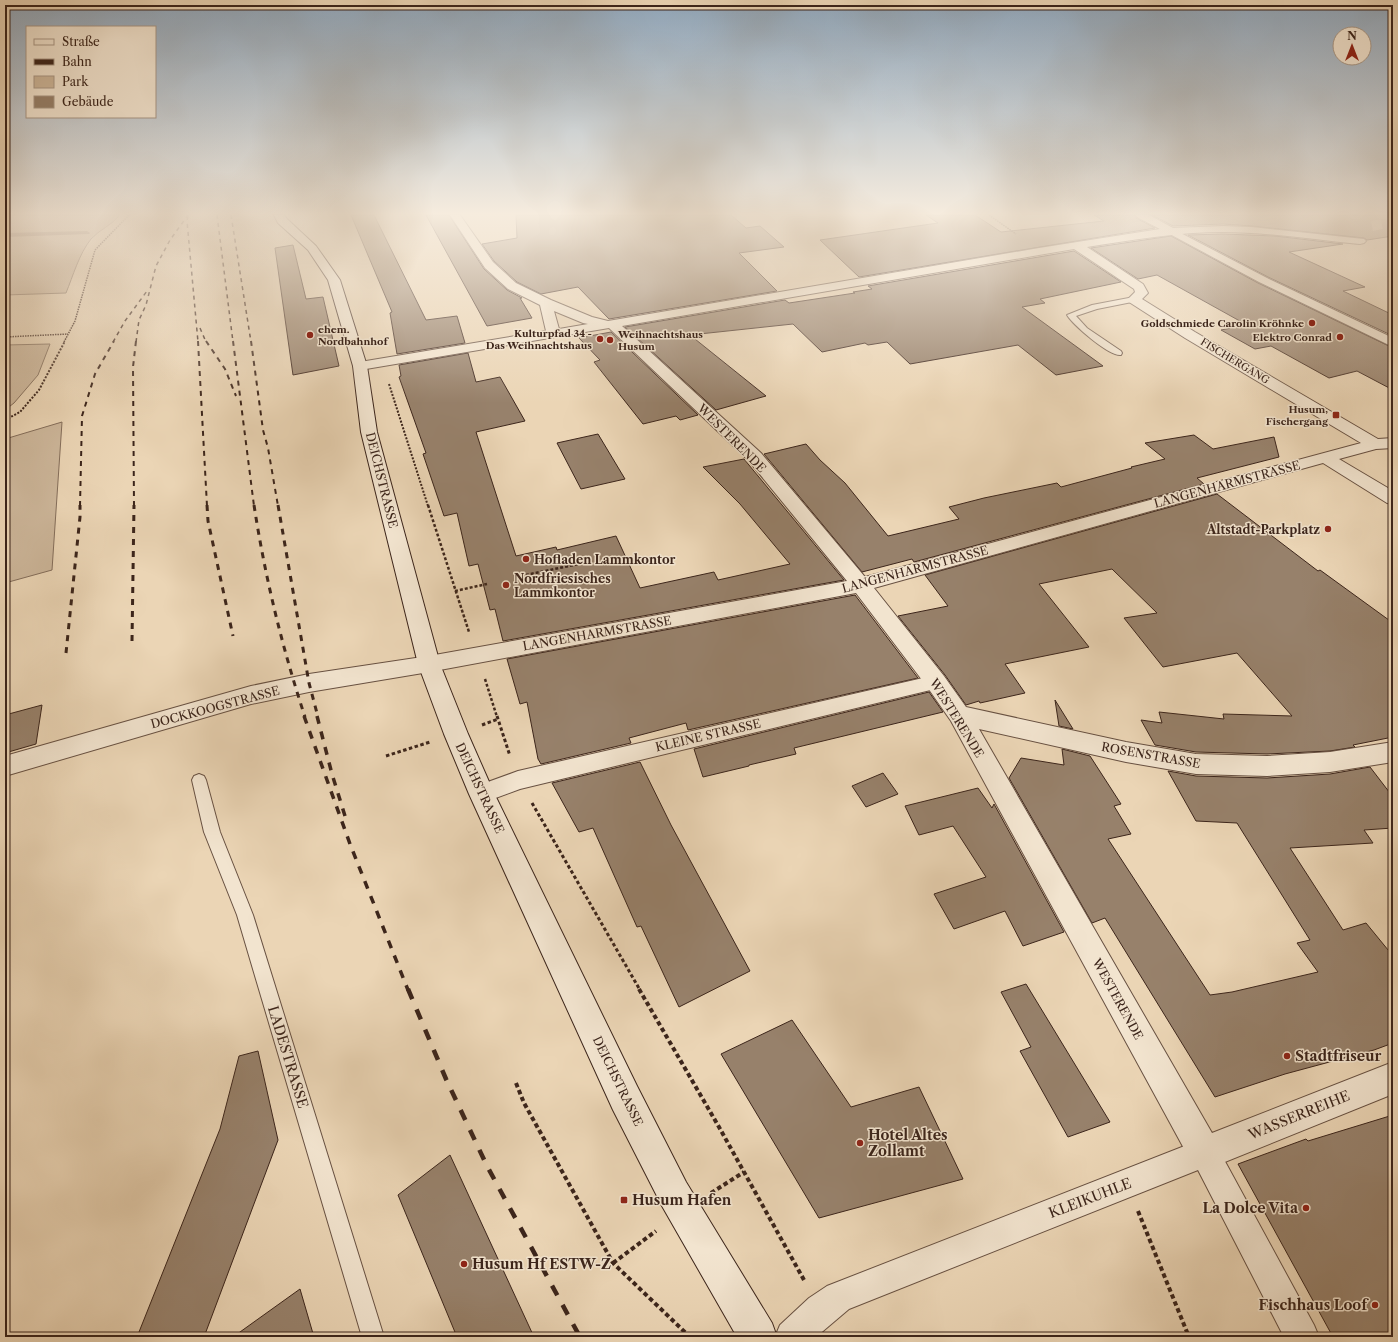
<svg xmlns="http://www.w3.org/2000/svg" width="1398" height="1342" font-family="'Libre Caslon Text',serif">
  <rect width="100%" height="100%" fill="#ebd5b5"/>
  <filter id="stains"><feTurbulence type="fractalNoise" baseFrequency=".005" numOctaves="4"/><feColorMatrix values="0 0 0 0 .2 0 0 0 0 .09 0 0 0 0 .02 0 0 0 .5 -.17"/></filter>
  <radialGradient id="worn" r=".72"><stop offset=".6" stop-color="#630" stop-opacity="0"/><stop offset="1" stop-color="#630" stop-opacity=".3"/></radialGradient>
  <!-- green -->
  <g fill="#cdb79b" stroke="#846e5b">
    <path d="M5,215H120C112,225 99,230 91,239C79,254 73,276 66,293L5,295Z"/>
    <polygon points="50,344 38,375 14,403 5,410 5,345"/>
    <polygon points="62,422 52,570 5,583 5,439"/>
  </g>
  <g fill="none" stroke-linecap="round" stroke-linejoin="round">
    <!-- stream -->
    <polygon fill="#826b58" fill-rule="evenodd" points="87,231 90,233 89,234 5,237 5,233"/>
  </g>
  <!-- building -->
  <g fill="#97816b" stroke="#3c251b">
    <polygon points="351,215 374,215 426,320 457,316 465,343 397,354 390,313 392,312"/>
    <polygon points="426,215 449,215 484,269 507,290 522,298 520,298 532,318 487,326"/>
    <polygon points="516,215 731,215 746,228 760,226 784,247 739,253 777,291 609,319 578,287 541,294 517,282 494,261 482,244 517,238"/>
    <polygon points="926,215 975,215 1001,232 1104,221 1094,215 1135,215 1136,218 1155,228 859,277 820,240 938,223"/>
    <polygon points="1152,215 1393,215 1393,236 1367,240 1364,238 1252,226 1223,224 1173,226"/>
    <polygon points="1223,234 1275,236 1343,244 1289,252 1365,287 1343,291 1393,315 1393,336 1268,277 1188,235"/>
    <polygon points="1171,236 1258,283 1393,348 1393,390 1357,371 1329,378 1271,346 1255,349 1221,330 1247,325 1157,275 1138,279 1091,248"/>
    <polygon points="293,245 306,299 323,297 339,366 293,375 275,248"/>
    <polygon points="1074,251 1121,282 1040,299 1045,303 1022,307 1103,366 1056,375 1018,345 910,364 887,342 868,345 865,343 822,352 793,324 690,335 766,396 716,410 625,327 785,300 789,303 855,293 853,292 872,289 868,286"/>
    <polygon points="611,332 698,415 680,420 676,416 643,424 594,362 600,360 579,338"/>
    <polygon points="468,353 476,382 500,377 525,421 476,432 516,556 556,547 557,550 616,536 640,588 714,572 718,580 790,564 740,504 703,467 744,459 844,580 503,641 495,609 490,610 478,564 469,566 457,513 444,516 423,454 426,453 399,377 401,376 399,365"/>
    <polygon points="598,434 625,479 581,489 557,443"/>
    <polygon points="1194,435 1213,449 1274,437 1279,457 1197,478 1204,484 914,562 912,559 862,572 764,454 806,444 820,460 845,483 888,536 959,519 949,507 984,498 1057,483 1061,487 1132,468 1131,467 1165,459 1145,443"/>
    <polygon points="1217,494 1318,571 1320,570 1393,623 1393,737 1353,745 1355,747 1330,751 1267,754 1196,752 1155,745 1141,720 1162,723 1159,712 1224,719 1223,714 1292,716 1237,653 1163,667 1124,618 1157,613 1112,569 1039,584 1089,647 1005,664 1025,693 980,703 979,701 966,705 945,675 898,616 948,606 925,575"/>
    <polygon points="855,595 918,678 688,730 686,723 629,738 631,743 541,764 538,759 527,702 520,704 507,659"/>
    <polygon points="929,692 943,712 794,748 796,754 749,765 749,766 703,777 694,749"/>
    <polygon points="1055,700 1073,729 1059,726"/>
    <polygon points="42,705 36,744 5,753 5,715"/>
    <polygon points="1062,749 1090,756 1121,804 1114,806 1131,834 1108,839 1210,995 1232,992 1318,972 1297,943 1310,940 1237,823 1196,821 1168,771 1196,776 1267,778 1330,774 1370,767 1393,797 1393,828 1364,830 1373,843 1290,848 1343,930 1366,923 1393,956 1393,1043 1374,1050 1285,1074 1215,1097 1105,918 1092,923 1009,778 1021,758 1064,765"/>
    <polygon points="640,762 671,825 750,971 679,1007 641,926 637,927 593,828 579,832 552,783"/>
    <polygon points="883,773 898,794 866,807 852,786"/>
    <polygon points="978,788 992,808 994,804 1064,932 1023,946 1005,911 954,929 934,894 986,877 953,826 919,835 905,806"/>
    <polygon points="1026,984 1110,1122 1068,1137 1020,1051 1031,1047 1001,992"/>
    <polygon points="792,1020 851,1107 919,1087 963,1179 819,1218 721,1054"/>
    <polygon points="258,1051 278,1140 204,1337 137,1337 220,1129 239,1056"/>
    <polygon points="1393,1115 1393,1337 1333,1337 1238,1164 1306,1139 1308,1141"/>
    <polygon points="450,1155 534,1337 457,1337 398,1195"/>
    <polygon points="300,1289 314,1337 233,1337"/>
  </g>
  <g fill="none" stroke-linecap="round" stroke-linejoin="round">
    <!-- pedestrian-tunnel -->
    <polyline stroke="#c8b296" stroke-width="10" stroke-dasharray="10 5.5" stroke-linecap="butt" points="1372,226 1393,222"/>
    <defs>
      <g id="service">
        <path d="M1134,297L1138,299L1137,301L1097,309L1076,316L1087,328L1121,351L1122,353L1121,355C1110,357 1073,325 1067,315L1092,305Z"/>
        <polygon points="199,774 204,776 206,780 220,832 253,915 384,1337 362,1337 237,915 204,832 192,780 194,776"/>
      </g>
      <g id="pedestrian">
        <polygon points="1171,228 1267,278 1393,338 1393,347 1259,282 1168,233 1166,231"/>
        <polygon points="936,675 943,677 946,682 943,687 520,789 482,803 474,801 471,794 474,787 518,771"/>
        <polygon points="1205,1138 1215,1143 1314,1325 1319,1337 1284,1337 1198,1170 849,1309 816,1337 775,1337 780,1325 809,1298 827,1286"/>
      </g>
      <path id="minor" d="M450,215H460L493,262L516,283L551,300L592,317L608,321L1039,248L1160,229L1137,217L1136,215H1149L1173,228L1223,226L1252,227L1364,239L1366,241L1364,243L1360,244C1315,240 1269,232 1223,232C1177,232 1132,240 1087,247L1143,284L1148,293L1142,299L1195,332L1378,439L1393,438V448L1376,449L1339,459L1393,491V504L1387,503L1323,463L874,588L944,676L966,707L1126,742L1196,754L1267,756L1330,752L1393,742V762L1330,772L1267,776L1196,774L1126,762L979,729L1212,1133L1393,1062V1094L1205,1170L1193,1165L951,721L928,688L856,593L429,672L309,692L251,704L5,776V756L251,686L309,674L429,656L847,581L749,461L609,328L360,370L355,369L353,366L355,363L360,362L546,331L540,305L508,289L485,268ZM1074,249L1134,289L1135,292L1128,299L1129,302L1185,338L1361,443L865,577L761,453L622,326ZM554,311L583,323L588,324L559,329Z"/>
      <polygon id="secondary" points="274,215 284,215 287,219 316,246 340,280 367,366 377,432 440,664 468,734 494,793 637,1086 686,1182 772,1323 777,1337 737,1337 662,1206 613,1110 469,794 444,734 418,664 361,432 353,366 328,280 308,250 278,223"/>
    </defs>
    <!-- service casing -->
    <use href="#service" stroke="#685142" stroke-width="2"/>
    <!-- pedestrian casing -->
    <use href="#pedestrian" stroke="#685142" stroke-width="2"/>
    <!-- minor casing -->
    <use href="#minor" stroke="#685142" stroke-width="2"/>
    <!-- secondary casing -->
    <use href="#secondary" stroke="#3c251b" stroke-width="2"/>
    <!-- path-far4 -->
    <g stroke="#3c251b" stroke-width="1.5" stroke-dasharray="1.5 1" stroke-linecap="butt">
      <polyline points="989,215 1016,234"/>
      <polyline points="5,337 68,334"/>
      <polyline points="64,342 75,321 95,250 129,215"/>
    </g>
    <!-- path-far3 -->
    <g stroke="#3c251b" stroke-width="2" stroke-dasharray="2 1.5" stroke-linecap="butt">
      <polyline points="389,384 428,506"/>
      <polyline points="5,420 20,412 39,390 65,341"/>
    </g>
    <!-- path-far2 -->
    <g stroke="#3c251b" stroke-width="2.5" stroke-dasharray="3 2" stroke-linecap="butt">
      <polyline points="428,505 469,632"/>
      <polyline points="521,576 588,562"/>
      <polyline points="455,591 487,584"/>
      <polyline points="485,679 497,717"/>
    </g>
    <!-- path-far1 -->
    <g stroke="#3c251b" stroke-width="3" stroke-dasharray="3.5 2.5" stroke-linecap="butt">
      <polyline points="497,716 510,756"/>
      <polyline points="482,725 498,719"/>
      <polyline points="386,756 430,742"/>
      <polyline points="532,803 640,990"/>
    </g>
    <!-- path -->
    <g stroke="#3c251b" stroke-width="4" stroke-dasharray="4.5 3" stroke-linecap="butt">
      <polyline points="639,989 719,1127 804,1280"/>
      <polyline points="516,1083 524,1103 613,1263 690,1337"/>
      <polyline points="711,1193 744,1172"/>
      <polyline points="1138,1211 1189,1337"/>
      <polyline points="613,1263 656,1231"/>
    </g>
    <!-- service -->
    <use href="#service" fill="#f2e4cf" fill-rule="evenodd"/>
    <!-- pedestrian -->
    <use href="#pedestrian" fill="#f2e4cf" fill-rule="evenodd"/>
    <!-- minor -->
    <use href="#minor" fill="#f2e4cf" fill-rule="evenodd"/>
    <!-- secondary -->
    <use href="#secondary" fill="#f2e4cf" fill-rule="evenodd"/>
    <!-- rail-far4 -->
    <g stroke="#3c251b" stroke-width="1.5" stroke-dasharray="4 4" stroke-linecap="butt">
      <polyline points="217,215 233,342"/>
      <polyline points="231,215 251,342"/>
      <polyline points="188,216 187,221 198,342"/>
      <polyline points="200,328 206,342"/>
      <polyline points="113,342 125,321 147,291"/>
      <polyline points="136,342 139,320 146,305 156,266 170,240 188,215"/>
    </g>
    <!-- rail-far3 -->
    <g stroke="#3c251b" stroke-width="2" stroke-dasharray="5 5" stroke-linecap="butt">
      <polyline points="198,341 207,506"/>
      <polyline points="206,341 225,369 236,396"/>
      <polyline points="233,341 254,506"/>
      <polyline points="251,341 263,430 268,448 278,506"/>
      <polyline points="80,506 82,416 95,374 114,341"/>
      <polyline points="134,506 133,367 136,341"/>
    </g>
    <!-- rail-far2 -->
    <g stroke="#3c251b" stroke-width="3" stroke-dasharray="6 6" stroke-linecap="butt">
      <polyline points="207,505 208,521 233,636"/>
      <path d="M254,505C265,577 282,647 305,717"/>
      <polyline points="278,505 309,683 318,717"/>
      <polyline points="132,641 134,505"/>
      <polyline points="66,653 80,517 80,505"/>
    </g>
    <!-- rail-far1 -->
    <g stroke="#3c251b" stroke-width="3.5" stroke-dasharray="8 8" stroke-linecap="butt">
      <polyline points="304,716 350,844 408,990"/>
      <polyline points="317,716 332,774 345,816"/>
    </g>
    <!-- rail -->
    <polyline stroke="#3c251b" stroke-width="4.5" stroke-dasharray="11 11" stroke-linecap="butt" points="408,989 446,1079 487,1166 580,1337"/>
  </g>
  <!-- sky -->
  <linearGradient id="sky" x2="0" y2="1"><stop stop-color="#91a9bf"/><stop offset="0.53" stop-color="#f6ecde"/><stop offset="1" stop-color="#f6ecde" stop-opacity="0"/></linearGradient>
  <rect width="1398" height="403" fill="url(#sky)"/>
  <!-- markers -->
  <g fill="#8f2418" stroke="#f2e4cf" stroke-width="1.5">
    <circle cx="1312" cy="323" r="4"/>
    <circle cx="310" cy="335" r="4"/>
    <circle cx="1340" cy="337" r="4"/>
    <circle cx="600" cy="339" r="4"/>
    <circle cx="610" cy="340" r="4"/>
    <rect x="1332" y="411" width="8" height="8" rx="2"/>
    <circle cx="1328" cy="529" r="4"/>
    <circle cx="526" cy="559" r="4"/>
    <circle cx="506" cy="585" r="4"/>
    <circle cx="1287" cy="1056" r="4"/>
    <circle cx="860" cy="1143" r="4"/>
    <rect x="620" y="1196" width="8" height="8" rx="2"/>
    <circle cx="1306" cy="1208" r="4"/>
    <circle cx="464" cy="1264" r="4"/>
    <circle cx="1375" cy="1305" r="4"/>
  </g>
  <g text-anchor="middle" dominant-baseline="central" stroke-width="3" stroke-linejoin="round" paint-order="stroke">
    <!-- far-poi labels -->
    <g font-size="10" font-weight="bold" fill="#3c251b" stroke="#f2e4cf" text-anchor="end">
      <text x="1304" y="323">Goldschmiede Carolin Kröhnke</text>
      <text x="318" y="329" text-anchor="start">ehem.<tspan x="318" dy="12">Nordbahnhof</tspan></text>
      <text x="592" y="333">Kulturpfad 34 -<tspan x="592" dy="12">Das Weihnachtshaus</tspan></text>
      <text x="618" y="334" text-anchor="start">Weihnachtshaus<tspan x="618" dy="12">Husum</tspan></text>
      <text x="1332" y="337">Elektro Conrad</text>
      <text x="1328" y="409">Husum,<tspan x="1328" dy="12">Fischergang</tspan></text>
    </g>
    <!-- far-street labels -->
    <g font-size="10" fill="#3c251b" stroke="#f2e4cf">
      <text transform="translate(1235 361) rotate(31)">FISCHERGANG</text>
    </g>
    <!-- street labels -->
    <g font-size="12" fill="#3c251b" stroke="#f2e4cf">
      <text transform="translate(732 438) rotate(45)">WESTERENDE</text>
      <text transform="translate(382 480) rotate(76)">DEICHSTRASSE</text>
      <text transform="translate(1227 484) rotate(-15)">LANGENHARMSTRASSE</text>
      <text transform="translate(915 569) rotate(-15)">LANGENHARMSTRASSE</text>
      <text transform="translate(597 633) rotate(-10)">LANGENHARMSTRASSE</text>
      <text transform="translate(215 707) rotate(-15)">DOCKKOOGSTRASSE</text>
      <text transform="translate(957 718) rotate(58)">WESTERENDE</text>
      <text transform="translate(708 735) rotate(-13)">KLEINE STRASSE</text>
      <text transform="translate(1151 755) rotate(10)">ROSENSTRASSE</text>
      <text transform="translate(480 788) rotate(65)">DEICHSTRASSE</text>
      <text transform="translate(1118 999) rotate(61)">WESTERENDE</text>
      <text transform="translate(618 1081) rotate(64)">DEICHSTRASSE</text>
    </g>
    <!-- poi labels -->
    <g font-size="12" font-weight="bold" fill="#3c251b" stroke="#f2e4cf" text-anchor="start">
      <text x="1320" y="529" text-anchor="end">Altstadt-Parkplatz</text>
      <text x="534" y="559">Hofladen Lammkontor</text>
      <text x="514" y="578">Nordfriesisches<tspan x="514" dy="14">Lammkontor</tspan></text>
    </g>
    <!-- near-poi labels -->
    <g font-size="14" font-weight="bold" fill="#3c251b" stroke="#f2e4cf" text-anchor="start">
      <text x="1295" y="1056">Stadtfriseur</text>
      <text x="868" y="1135">Hotel Altes<tspan x="868" dy="16">Zollamt</tspan></text>
      <text x="632" y="1200">Husum Hafen</text>
      <text x="1298" y="1208" text-anchor="end">La Dolce Vita</text>
      <text x="472" y="1264">Husum Hf ESTW-Z</text>
      <text x="1367" y="1305" text-anchor="end">Fischhaus Loof</text>
    </g>
    <!-- near-street labels -->
    <g font-size="14" fill="#3c251b" stroke="#f2e4cf">
      <text transform="translate(288 1057) rotate(73)">LADESTRASSE</text>
      <text transform="translate(1299 1115) rotate(-22)">WASSERREIHE</text>
      <text transform="translate(1090 1198) rotate(-21)">KLEIKUHLE</text>
    </g>
  </g>
  <!-- margin -->
  <rect width="1398" height="1342" fill="none" stroke="#ebd5b5" stroke-width="20"/>
  <rect x="6" y="6" width="1386" height="1330" fill="none" stroke="#3c251b" stroke-width="2"/>
  <rect x="10" y="10" width="1378" height="1322" fill="none" stroke="#3c251b"/>
  <!-- legend -->
  <rect x="26" y="26" width="130" height="92" fill="#f2e4cf" stroke="#a99887"/>
  <rect x="34" y="39" width="20" height="6" fill="#f2e4cf" stroke="#a99887"/>
  <text x="62" y="46" font-size="12" fill="#3c251b">Straße</text>
  <rect x="34" y="59" width="20" height="6" fill="#3c251b" stroke="#a99887"/>
  <text x="62" y="66" font-size="12" fill="#3c251b">Bahn</text>
  <rect x="34" y="76" width="20" height="12" fill="#cdb79b" stroke="#a99887"/>
  <text x="62" y="86" font-size="12" fill="#3c251b">Park</text>
  <rect x="34" y="96" width="20" height="12" fill="#97816b" stroke="#a99887"/>
  <text x="62" y="106" font-size="12" fill="#3c251b">Gebäude</text>
  <!-- north arrow -->
  <g transform="translate(1352 46)"><circle r="19" fill="#f2e4cf" stroke="#a99887"/>
  <path d="M0-3L7 15L0 10L-7 15Z" fill="#8f2418"/>
  <text y="-6" font-size="11" font-weight="bold" text-anchor="middle" fill="#3c251b">N</text>
  </g>
  <rect width="100%" height="100%" filter="url(#stains)"/>
  <rect width="100%" height="100%" fill="url(#worn)"/>
</svg>
